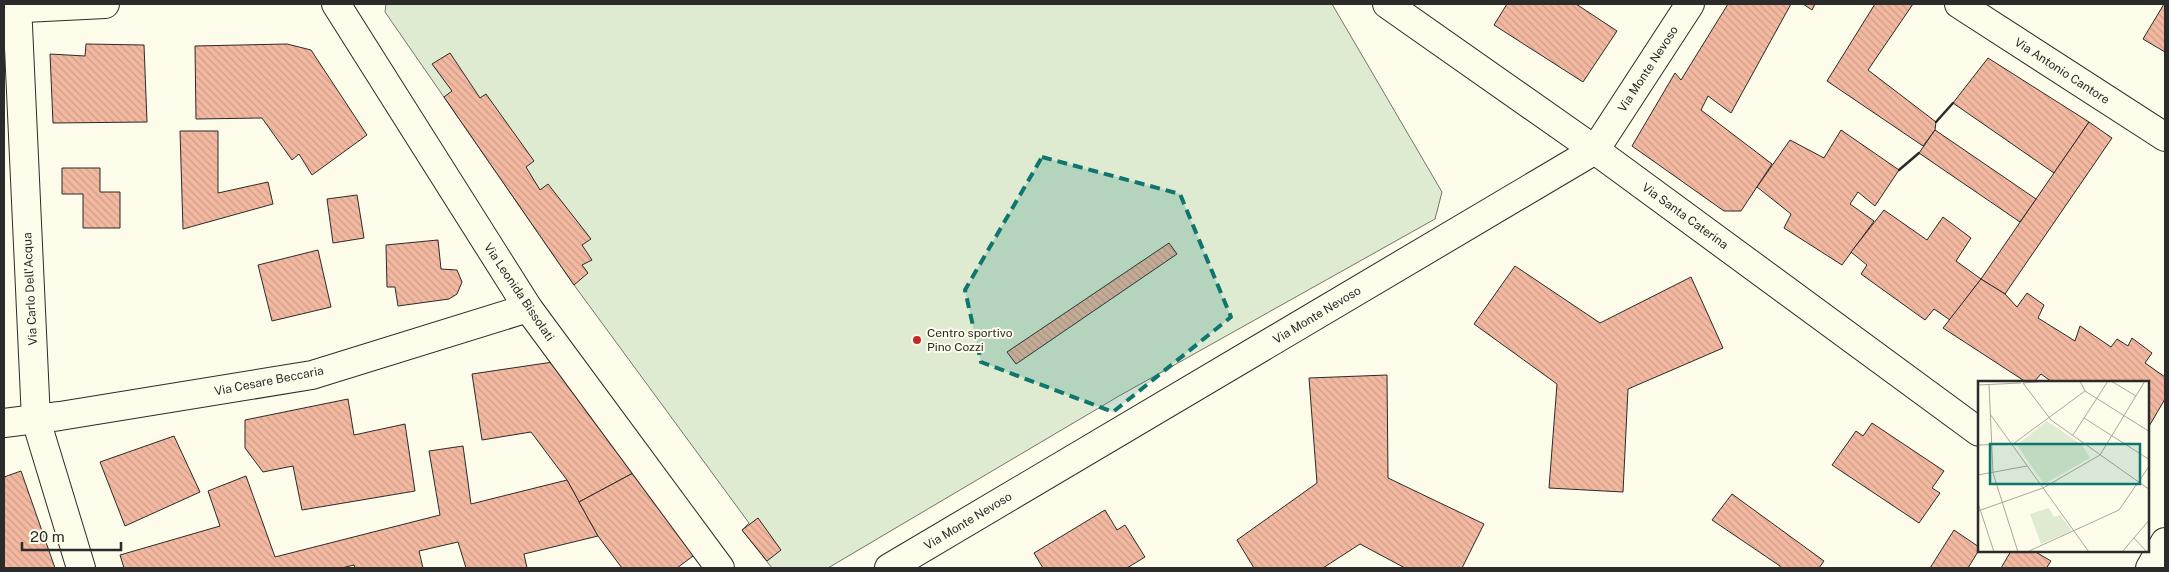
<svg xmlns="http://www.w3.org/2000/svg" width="2169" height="572" font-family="'Public Sans',sans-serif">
  <defs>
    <pattern id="building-back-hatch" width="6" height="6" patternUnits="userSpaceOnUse" patternTransform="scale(1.25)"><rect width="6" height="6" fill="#f2b8a0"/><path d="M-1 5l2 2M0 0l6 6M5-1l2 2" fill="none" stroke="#d09e8a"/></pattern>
  </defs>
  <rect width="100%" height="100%" fill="#fdfbea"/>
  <!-- pitch -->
  <polygon fill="#deebd1" stroke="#74746e" points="386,4 1332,4 1442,192 1435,219 1119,396 828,568 772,568 742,530 749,523 574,285 385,12"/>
  <!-- building -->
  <g fill="url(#building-back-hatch)" stroke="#2b2b2b">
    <polygon points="1507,4 1576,4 1617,31 1583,82 1494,25"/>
    <polygon points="1728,4 1791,4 1731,113 1708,96 1701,110 1772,164 1741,211 1724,211 1632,146 1675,73 1681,80"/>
    <polygon points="1803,4 1815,4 1812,10"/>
    <polygon points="1875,4 1913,4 1868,70 1936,122 1935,130 1923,146 1827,81"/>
    <polygon points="2164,4 2165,4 2165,52 2143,39"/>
    <polygon points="86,44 144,45 147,122 53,123 50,54 85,56"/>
    <polygon points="287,44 311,50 367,135 312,175 299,154 292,160 262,118 196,119 195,46"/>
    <polygon points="450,53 480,98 486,94 534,161 526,167 540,190 548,184 591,239 582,245 592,260 582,265 588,273 574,285 444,97 452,91 432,64"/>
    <polygon points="1988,58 2089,122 2054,173 1953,103"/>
    <polygon points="2089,122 2112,138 2005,294 1981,279"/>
    <polygon points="1841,130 1899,170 1875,206 1858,192 1850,204 1874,221 1842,265 1784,228 1791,214 1757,187 1790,140 1824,158"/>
    <polygon points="1935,130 2036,199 2020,222 1919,153"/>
    <polygon points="180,131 218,131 218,193 268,182 273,204 183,229"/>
    <polygon points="62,168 100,168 100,192 120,192 120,228 83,228 83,194 62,194"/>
    <polygon points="357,195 364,238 333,243 327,199"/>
    <polygon points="1884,210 1927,240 1943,217 1971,238 1956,261 1981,279 1950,320 1934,309 1925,320 1861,274 1867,265 1851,252"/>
    <polygon points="438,240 441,269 457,270 462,282 457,294 449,299 398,306 395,287 387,287 386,245"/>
    <polygon points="1169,243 1177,254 1016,364 1007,352"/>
    <polygon points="318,250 331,307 272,321 258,265"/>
    <polygon points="1515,266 1600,323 1691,277 1723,348 1628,389 1623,492 1549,488 1557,384 1474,324"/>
    <polygon points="1981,279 2005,294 2017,307 2027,293 2044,305 2038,318 2075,341 2080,326 2111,347 2117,339 2128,346 2132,338 2152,353 2145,363 2165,377 2165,399 2148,428 2148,382 2052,382 2041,374 2034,382 2026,382 1943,328"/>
    <polygon points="553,362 635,472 579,502 567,480 531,432 482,440 472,374"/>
    <polygon points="1387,375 1388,478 1484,524 1462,568 1405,568 1360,544 1323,568 1254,568 1237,540 1317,483 1309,378"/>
    <polygon points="348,399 354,435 405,424 415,491 302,510 293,466 263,472 245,448 245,420"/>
    <polygon points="1872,423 1944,471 1932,488 1940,493 1919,523 1832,465 1856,431 1863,436"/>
    <polygon points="174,436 200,492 125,526 100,462"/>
    <polygon points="463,446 471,504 567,480 598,536 524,554 527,568 466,568 458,542 419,551 423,568 355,568 354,565 342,568 124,568 120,555 220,526 208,491 246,476 275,557 440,515 429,451"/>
    <polygon points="21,471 55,568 4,568 4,477"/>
    <polygon points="635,472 697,553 677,568 622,568 598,536 579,502"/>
    <polygon points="1732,494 1824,561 1819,568 1780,568 1780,566 1712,520"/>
    <polygon points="1105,510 1117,530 1125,525 1145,557 1127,568 1043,568 1034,553"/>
    <polygon points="758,518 781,550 767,561 742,530"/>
    <polygon points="1954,530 1979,547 1979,550 1968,568 1930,568"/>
    <polygon points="2011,551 2034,551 2051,561 2047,567 2049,568 2001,568"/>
  </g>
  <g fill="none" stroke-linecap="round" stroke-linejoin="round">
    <defs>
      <g id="minor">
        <polyline points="17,4 36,420 81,568"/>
        <polyline points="336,4 528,308 720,568"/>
        <polyline points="1387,4 1595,150 1979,432"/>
        <polyline points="1959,4 2165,137"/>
        <polyline points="4,9 105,4"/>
        <polyline points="4,423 60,416 312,375 528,308"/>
        <polyline points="889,568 1595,150 1690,4"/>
        <polyline points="2150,568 2165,542"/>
      </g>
    </defs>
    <!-- minor casing -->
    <use href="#minor" stroke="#2b2b2b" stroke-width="30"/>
    <!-- minor -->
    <use href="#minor" stroke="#fdfbea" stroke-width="28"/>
    <!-- wall -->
    <g stroke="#2b2b2b" stroke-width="2.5">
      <polyline points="1936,122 1953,103"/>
      <polyline points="1899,170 1919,153"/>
    </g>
  </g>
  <!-- marked area -->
  <path fill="#0f766e" fill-opacity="0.2" stroke="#0f766e" stroke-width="4" stroke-dasharray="10 6" stroke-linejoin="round" d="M1042,157L1180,194L1231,317L1113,412L981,362L965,290Z"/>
  <!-- markers -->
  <circle fill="#c62828" stroke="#fdfbea" stroke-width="2" cx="917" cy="340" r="5"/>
  <g text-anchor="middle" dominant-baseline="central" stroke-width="4" stroke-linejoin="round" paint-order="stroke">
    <!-- street labels -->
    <g font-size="12" fill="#2b2b2b" stroke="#fdfbea">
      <text transform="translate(1648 69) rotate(-57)">Via Monte Nevoso</text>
      <text transform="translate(2062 71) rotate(33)">Via Antonio Cantore</text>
      <text transform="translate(1685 216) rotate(36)">Via Santa Caterina</text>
      <text transform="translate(30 289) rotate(-93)">Via Carlo Dell'Acqua</text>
      <text transform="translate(519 292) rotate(56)">Via Leonida Bissolati</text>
      <text transform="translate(1317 315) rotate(-31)">Via Monte Nevoso</text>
      <text transform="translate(269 381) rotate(-11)">Via Cesare Beccaria</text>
      <text transform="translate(968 521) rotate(-31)">Via Monte Nevoso</text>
    </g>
    <!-- poi labels -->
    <g font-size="12" fill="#2b2b2b" stroke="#fdfbea" text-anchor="start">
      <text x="927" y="333">Centro sportivo<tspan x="927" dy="14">Pino Cozzi</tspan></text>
    </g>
  </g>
  <!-- overview -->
  <g transform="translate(1978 381)">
    <rect width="171" height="171" fill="#fdfbea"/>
    <path d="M71,127L76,136L82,134L94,150L63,163L52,133Z" fill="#deebd1"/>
    <path d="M69,40L104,64L112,77L66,103L39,64Z" fill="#deebd1"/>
    <path fill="none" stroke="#a9a89e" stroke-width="1" d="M102,0L107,10L172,51M133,0L158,15M45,2L73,39L172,109M45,2L70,0M11,3L15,92L40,171M0,4L43,2M12,33L111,171M106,37L172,79M95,54L130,0M0,64L35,63L107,10M0,94L49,85M0,122L16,171M0,130L65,107L122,74L167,0M156,157L169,171M49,171L141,129L172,84M144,171L172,138"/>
    <path fill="#0f766e" fill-opacity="0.15" stroke="#0f766e" stroke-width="2.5" d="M12,63H162V103H12Z"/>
    <rect width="171" height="171" fill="none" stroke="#2b2b2b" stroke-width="2.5"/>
  </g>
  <!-- border -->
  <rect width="2169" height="572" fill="none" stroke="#2b2b2b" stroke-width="10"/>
  <!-- scale -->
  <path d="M22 542v8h99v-8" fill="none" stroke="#2b2b2b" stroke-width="2.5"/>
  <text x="30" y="542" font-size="15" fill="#2b2b2b" stroke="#fdfbea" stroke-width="4" paint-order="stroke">20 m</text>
</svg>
